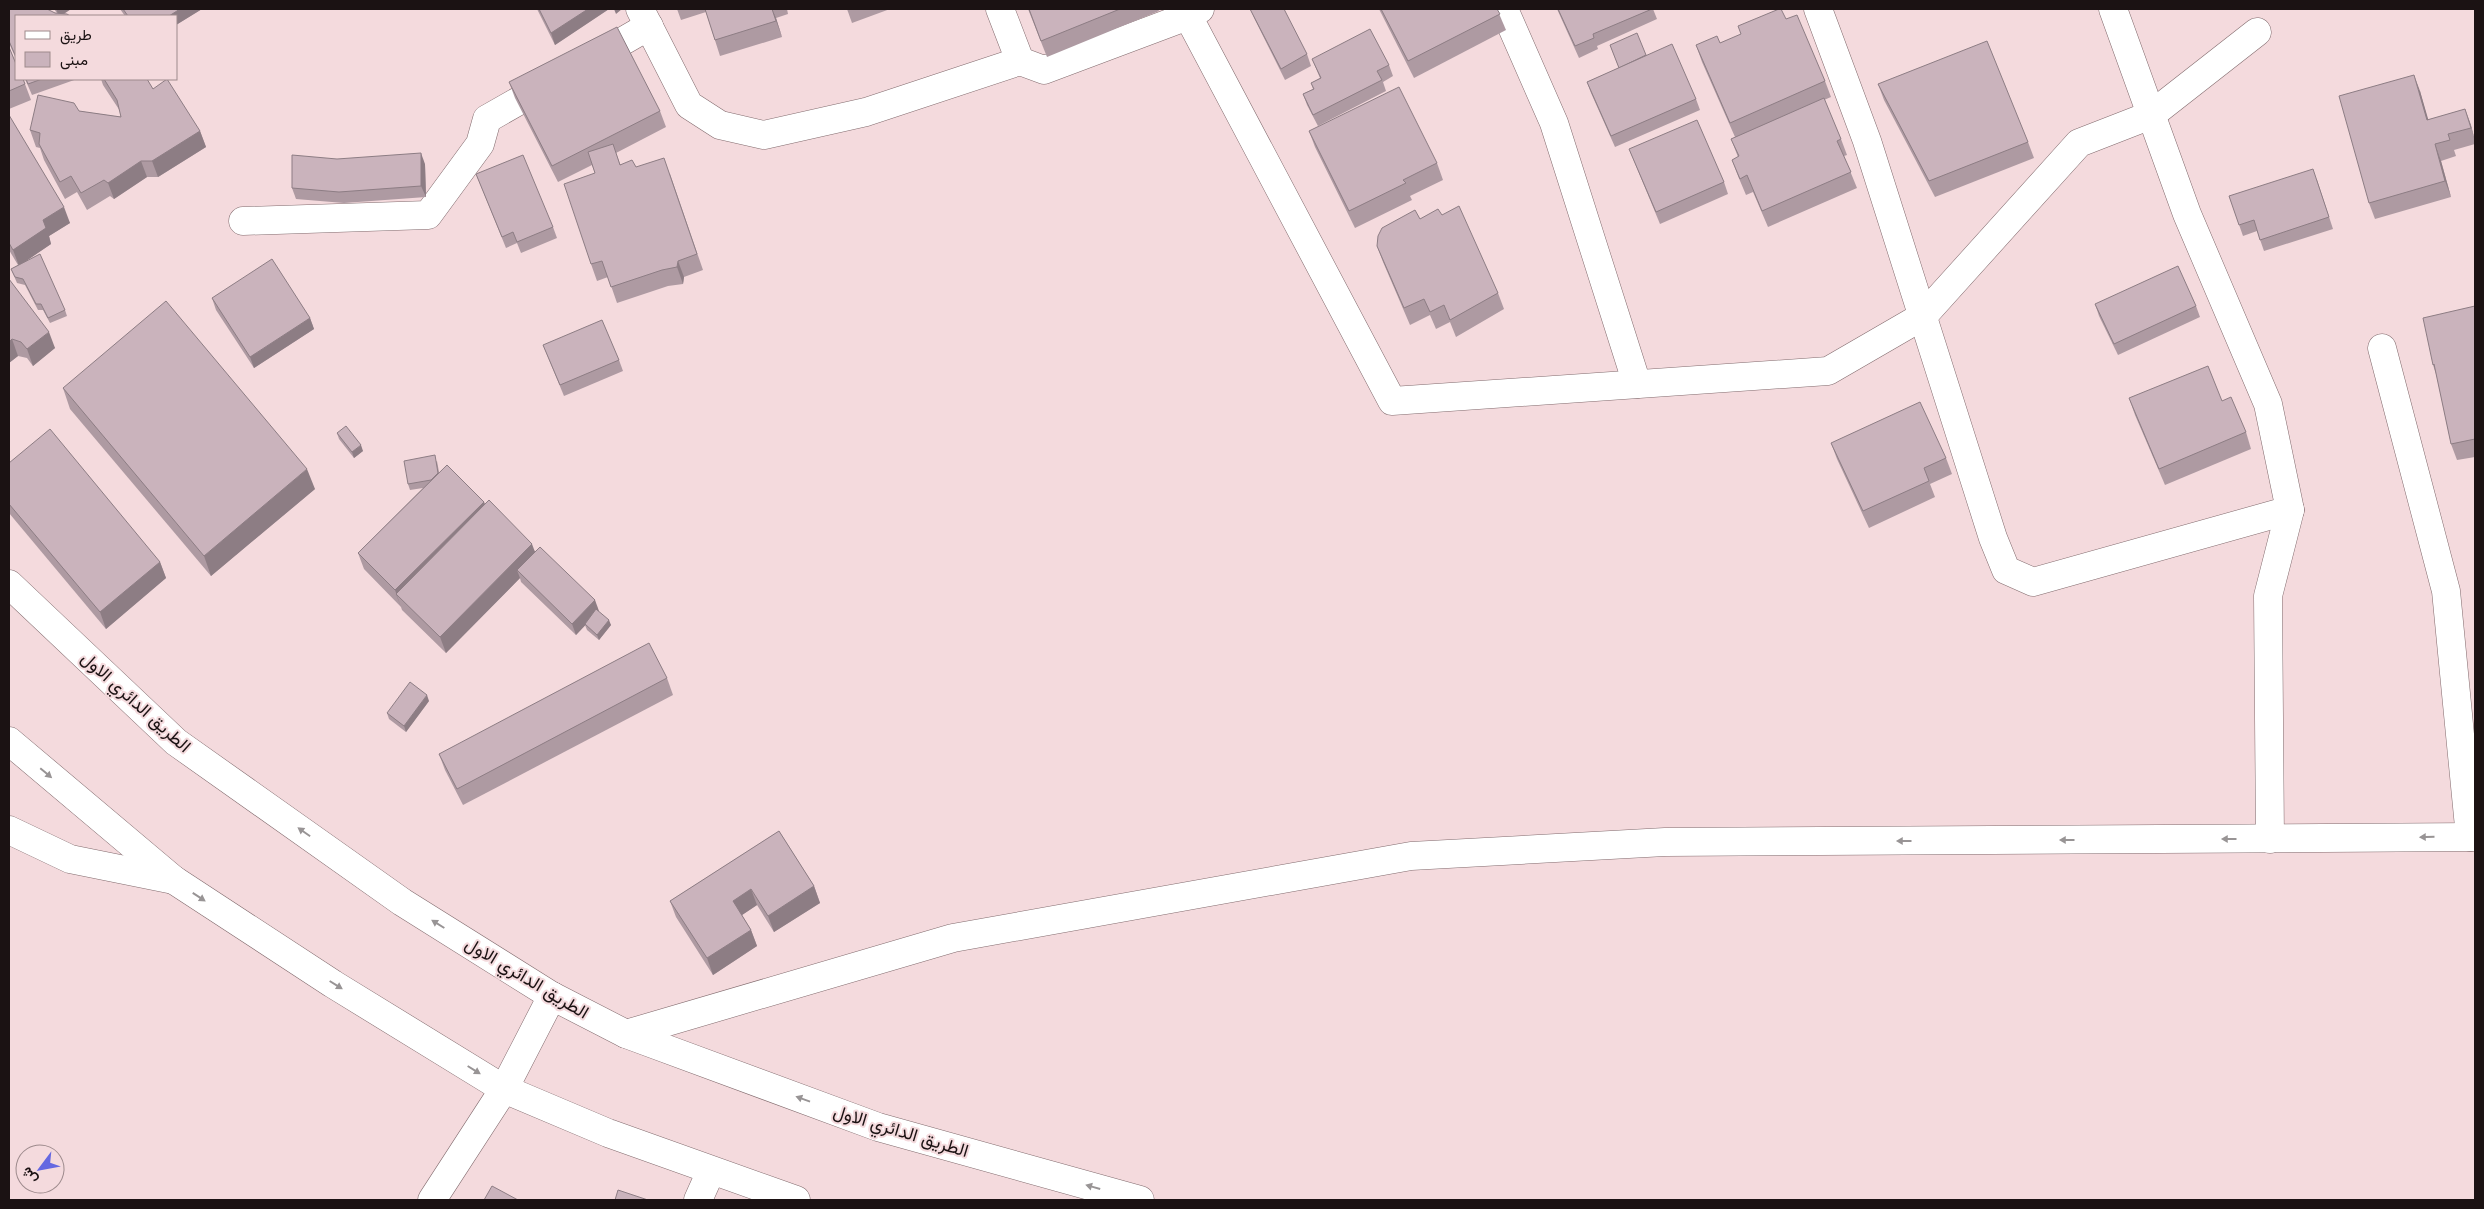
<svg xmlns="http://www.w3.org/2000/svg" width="2484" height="1209" font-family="Helvetica,Vazirmatn,sans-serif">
  <rect width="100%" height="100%" fill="#f4dadd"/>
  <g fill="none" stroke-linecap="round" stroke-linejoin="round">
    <defs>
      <g id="minor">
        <polyline points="640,9 689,105 720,125 764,135 866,112 1020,61 1044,70 1188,16 1200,9"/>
        <polyline points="1000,9 1020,61"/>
        <polyline points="1504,9 1554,123 1637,384"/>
        <polyline points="1818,9 1867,141 1993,538 2006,570 2033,582 2290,510"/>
        <polyline points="2113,9 2187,214 2268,404 2290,510 2268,596 2270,839"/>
        <polyline points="1188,16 1392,401 1828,371 1923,316 2079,143 2151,115 2257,32"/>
        <polyline points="592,59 649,26"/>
        <polyline points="243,221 428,215 480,144 487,119 550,83"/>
        <polyline points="2382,348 2446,591 2470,837"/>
        <polyline points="9,830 70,859 174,880"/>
        <polyline points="626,1034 953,938 1411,856 1665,842 2475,837"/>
        <polyline points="432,1200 504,1089 552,996"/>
        <polyline points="698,1200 711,1171"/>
      </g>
      <g id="major">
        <polyline points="9,584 176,742 402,902 552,996 626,1034 878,1127 1140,1200"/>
        <polyline points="9,741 174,880 333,984 504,1089 608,1133 796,1200"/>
      </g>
    </defs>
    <!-- minor casing -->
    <use href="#minor" stroke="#826b6e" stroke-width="29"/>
    <!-- major casing -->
    <use href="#major" stroke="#826b6e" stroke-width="29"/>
    <!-- minor -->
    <use href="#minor" stroke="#fff" stroke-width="28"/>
    <!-- major -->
    <use href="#major" stroke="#fff" stroke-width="28"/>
  </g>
  <!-- wall -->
  <g fill="#ae9aa2">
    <polygon points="9,9 57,13 54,9 71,9 64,14 16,16 16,59 9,43"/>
    <polygon points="120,9 202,9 176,25 176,16 125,16"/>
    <polygon points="537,9 609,9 555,45"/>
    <polygon points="677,9 787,9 788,14 776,18 782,37 720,56 706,12 681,20"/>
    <polygon points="847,9 890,9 852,23"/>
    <polygon points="1028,9 1158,9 1159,11 1047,57"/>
    <polygon points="1250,9 1307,54 1311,66 1285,80 1255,20"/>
    <polygon points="1379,9 1497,9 1506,30 1414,78"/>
    <polygon points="1557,9 1653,9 1657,19 1597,46 1598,49 1579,58"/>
    <polygon points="1786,19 1825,81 1831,97 1824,100 1841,139 1847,155 1844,156 1857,188 1768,227 1753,192 1746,195 1738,176 1732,160 1738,157 1731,139 1735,137 1702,62 1696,45 1720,43"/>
    <polygon points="1610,45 1646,55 1696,99 1700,110 1615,147 1591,93 1587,82 1619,68"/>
    <polygon points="9,47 25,84 31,100 9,109"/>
    <polygon points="1312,59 1389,65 1393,76 1383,82 1386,91 1318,126 1307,105 1303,94 1313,89 1311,83 1320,78"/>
    <polygon points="25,79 77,79 32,95"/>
    <polygon points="101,79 147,79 153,89 200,131 206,147 158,177 147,177 114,199 110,196 87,210 77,192 65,199 44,160 40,148 36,147 30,130 79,111 121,117 120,111 103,85"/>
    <polygon points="509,82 660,111 666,127 616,153 620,164 670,174 703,270 684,277 683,284 668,286 617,303 608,277 597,281 591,264 595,173 592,165 558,182 515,98"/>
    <polygon points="1878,84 2028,142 2034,158 1935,197 1884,100"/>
    <polygon points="2420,91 2428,120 2465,109 2475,140 2475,144 2454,150 2456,156 2441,161 2451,197 2375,219 2369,203"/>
    <polygon points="9,115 70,223 49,236 51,244 27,260 65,310 67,316 50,323 43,310 38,310 25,285 17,283 11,269 18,265 9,250"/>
    <polygon points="1309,131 1437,163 1443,180 1410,196 1412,200 1355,228 1315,147"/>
    <polygon points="1629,149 1724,182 1728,194 1660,224"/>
    <polygon points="337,159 425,164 426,197 344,203 296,199 292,188"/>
    <polygon points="476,174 553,227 557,238 521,253 517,243 506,248"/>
    <polygon points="2317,180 2333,229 2264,251 2257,231 2243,236 2229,196"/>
    <polygon points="1442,215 1498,293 1504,309 1456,337 1450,322 1436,329 1430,315 1410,325 1383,262 1377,246 1420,219"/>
    <polygon points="9,279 55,348 33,366 27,358 18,356 9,363"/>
    <polygon points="212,298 310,318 314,329 254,368 216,310"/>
    <polygon points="2095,304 2196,306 2200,317 2118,355 2099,316"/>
    <polygon points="2475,306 2475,457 2457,460 2451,444 2437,377 2433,365"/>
    <polygon points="543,345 619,360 623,371 564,396"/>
    <polygon points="63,388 315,489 211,576 70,409"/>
    <polygon points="2129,398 2246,432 2251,449 2165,485 2135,415"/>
    <polygon points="337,433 363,451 354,458 339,439"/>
    <polygon points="1831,443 1946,458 1952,474 1930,484 1935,497 1869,528 1837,459"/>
    <polygon points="437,461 439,472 484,502 485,504 599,612 611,625 599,640 587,630 585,625 576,635 521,582 520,578 446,653 402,610 401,607 364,569 358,553 423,488 410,490 408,484"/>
    <polygon points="9,463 160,562 166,578 106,629 9,513"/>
    <polygon points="667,678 673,695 463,805 445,770 439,754"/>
    <polygon points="429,701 406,732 389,719 387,713"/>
    <polygon points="779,831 814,886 820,903 774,932 757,905 742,915 751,930 757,946 713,975 676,917 670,901"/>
  </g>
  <!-- shaded-wall -->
  <g fill="#8d7d84">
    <polygon points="56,9 71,9 60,16 59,16"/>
    <polygon points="180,9 202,9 176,25 176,16 169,16"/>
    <polygon points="588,9 609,9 555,45 551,33"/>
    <polygon points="614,9 622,9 616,14"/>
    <polygon points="772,9 776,18 782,37 776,21"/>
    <polygon points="2414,75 2420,91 2433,136 2427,120"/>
    <polygon points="2465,109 2471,125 2475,141 2471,128"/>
    <polygon points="200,131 206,147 158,177 152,161"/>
    <polygon points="2435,144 2441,161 2451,197 2445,181"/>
    <polygon points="421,153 425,164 426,197 421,186"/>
    <polygon points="141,161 147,177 114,199 108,183"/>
    <polygon points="64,207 70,223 49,236 51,244 19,266 13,250 43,220"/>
    <polygon points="678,261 684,277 683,284 677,267"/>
    <polygon points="310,318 314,329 254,368 250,357"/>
    <polygon points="49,332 55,348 33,366 27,349"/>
    <polygon points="12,339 18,356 9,363 9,342"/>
    <polygon points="361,445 363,451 354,458 352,452"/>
    <polygon points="307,469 315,489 211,576 204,556"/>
    <polygon points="484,502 490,518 396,594 401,607 395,590"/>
    <polygon points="532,544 538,560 517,570 520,578 446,653 440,637"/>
    <polygon points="160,562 166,578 106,629 100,612"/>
    <polygon points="595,600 599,611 576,635 572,624"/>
    <polygon points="609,620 611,625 599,640 597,635"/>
    <polygon points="427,695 429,701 406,732 404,726"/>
    <polygon points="814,886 820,903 774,932 768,916"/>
    <polygon points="751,889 757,905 739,917 733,901"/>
    <polygon points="751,930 757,946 713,975 707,958"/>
  </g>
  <!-- building -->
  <g fill="#cab3bc" stroke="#8d7d84">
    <polygon points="9,9 47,9 55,13 67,14 70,16 16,16 16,57 9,41"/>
    <polygon points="123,9 180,9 169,16 128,16"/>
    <polygon points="539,9 588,9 551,33"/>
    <polygon points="705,9 772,9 776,21 715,40"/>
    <polygon points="1029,9 1120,9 1041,41"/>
    <polygon points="1250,9 1284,9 1307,54 1281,69"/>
    <polygon points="1381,9 1497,9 1500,14 1408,61"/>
    <polygon points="1558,9 1652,9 1593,34 1594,38 1575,46"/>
    <polygon points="1779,9 1781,9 1786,19 1797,15 1825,81 1730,123 1696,45 1717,36 1720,43 1741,34 1738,26"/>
    <polygon points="617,27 660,111 552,166 509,82"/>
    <polygon points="1370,29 1389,65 1377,71 1382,80 1313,115 1303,94 1314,89 1311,83 1321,78 1312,59"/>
    <polygon points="1637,33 1646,55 1619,68 1610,45"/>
    <polygon points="1987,41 2028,142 1929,181 1878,84"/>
    <polygon points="1672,44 1696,99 1611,136 1587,82"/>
    <polygon points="9,47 16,64 16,79 23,79 25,84 9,91"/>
    <polygon points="2414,75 2427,120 2465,109 2471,128 2448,134 2450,140 2435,144 2445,181 2369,203 2339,96"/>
    <polygon points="26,79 42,79 28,84"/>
    <polygon points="104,79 147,79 153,89 167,79 200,131 152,161 141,161 108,183 104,180 81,193 71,176 60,182 39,144 40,133 30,130 38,95 74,103 79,111 121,117 117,100"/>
    <polygon points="1399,87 1437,163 1403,180 1406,183 1349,211 1309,131"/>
    <polygon points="1824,98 1841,139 1837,141 1851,172 1762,211 1747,175 1740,179 1732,160 1739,156 1731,139"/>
    <polygon points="9,115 64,207 43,220 46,228 13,250 9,243"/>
    <polygon points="1697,120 1724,182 1656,212 1629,149"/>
    <polygon points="613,144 620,165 632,160 636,167 664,158 697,254 678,261 677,267 662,270 611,287 602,261 591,264 564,184 595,173 588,152"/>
    <polygon points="421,153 421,186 339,192 292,188 292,155 337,159"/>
    <polygon points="523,155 553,227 517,242 513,232 502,237 476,174"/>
    <polygon points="2313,169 2329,217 2260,240 2254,220 2239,225 2229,196"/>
    <polygon points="1459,206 1498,293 1450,320 1444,305 1430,312 1424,299 1404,308 1377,246 1378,236 1382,228 1415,210 1420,219 1438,209 1442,215"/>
    <polygon points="40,254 65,310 48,318 41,304 36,304 23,279 15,277 11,269"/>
    <polygon points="272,259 310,318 250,357 212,298"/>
    <polygon points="2178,266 2196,306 2114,344 2095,304"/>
    <polygon points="9,279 49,332 27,349 21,342 12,339 9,342"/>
    <polygon points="166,301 307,469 204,556 63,388"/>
    <polygon points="2475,306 2475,439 2451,444 2434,364 2433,365 2423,318"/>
    <polygon points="602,320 619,360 560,385 543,345"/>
    <polygon points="2208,366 2222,401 2231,397 2246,432 2159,469 2129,398"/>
    <polygon points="1920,402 1946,458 1924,468 1929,481 1863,511 1831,443"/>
    <polygon points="346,426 361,445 352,452 337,433"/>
    <polygon points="50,429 160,562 100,612 9,504 9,463"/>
    <polygon points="435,455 438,473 431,480 408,484 404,461"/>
    <polygon points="447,465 484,502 395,590 358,553"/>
    <polygon points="489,500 532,544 440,637 396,594"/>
    <polygon points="540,547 595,600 572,624 517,570"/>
    <polygon points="596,609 609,620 597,635 585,624"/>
    <polygon points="649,643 667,678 457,789 439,754"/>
    <polygon points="410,682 427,695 404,726 387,713"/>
    <polygon points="779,831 814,886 768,916 751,889 733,901 751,930 707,958 670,901"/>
    <polygon points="492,1186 518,1200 484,1200"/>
    <polygon points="618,1190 648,1200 615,1200"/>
  </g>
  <!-- one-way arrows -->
  <defs><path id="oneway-solid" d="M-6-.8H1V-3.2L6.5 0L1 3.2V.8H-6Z" transform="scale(1.25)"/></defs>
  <g fill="#989495">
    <use href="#oneway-solid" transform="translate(46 773) rotate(40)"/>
    <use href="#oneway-solid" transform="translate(304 832) rotate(-145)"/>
    <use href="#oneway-solid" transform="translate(2427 837) rotate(179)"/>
    <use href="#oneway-solid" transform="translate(2229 839) rotate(180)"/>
    <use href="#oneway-solid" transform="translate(2067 840) rotate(180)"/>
    <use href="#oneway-solid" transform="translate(1904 841) rotate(180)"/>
    <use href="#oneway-solid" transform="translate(199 897) rotate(33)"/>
    <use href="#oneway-solid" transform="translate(438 924) rotate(-148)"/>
    <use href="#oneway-solid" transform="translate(336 985) rotate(32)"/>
    <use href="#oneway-solid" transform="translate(474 1070) rotate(32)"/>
    <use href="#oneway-solid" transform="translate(803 1099) rotate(-160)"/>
    <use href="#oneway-solid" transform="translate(1093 1187) rotate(-164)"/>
  </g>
  <g text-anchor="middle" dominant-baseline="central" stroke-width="4" stroke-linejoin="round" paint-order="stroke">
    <!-- street labels -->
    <g font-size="18" fill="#1b1213" stroke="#f4dadd">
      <text transform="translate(136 702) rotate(42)">الطريق الدائري الاول</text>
      <text transform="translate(527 978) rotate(31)">الطريق الدائري الاول</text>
      <text transform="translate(901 1131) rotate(17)">الطريق الدائري الاول</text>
    </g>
  </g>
  <!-- border -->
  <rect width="2484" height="1209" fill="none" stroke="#1b1213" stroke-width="20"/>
  <!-- legend -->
  <rect x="15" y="15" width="162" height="65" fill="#f4dadd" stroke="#9d8a8c"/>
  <rect x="25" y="31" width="25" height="8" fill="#ffffff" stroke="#9d8a8c"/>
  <text x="60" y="40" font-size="15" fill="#1b1213">طريق</text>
  <rect x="25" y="52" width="25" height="15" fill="#cab3bc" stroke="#9d8a8c"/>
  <text x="60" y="65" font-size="15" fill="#1b1213">مبنى</text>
  <!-- north arrow -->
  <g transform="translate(40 1169) rotate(238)"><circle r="24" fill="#f4dadd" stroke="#9d8a8c"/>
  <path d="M0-4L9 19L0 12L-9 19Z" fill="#6568e1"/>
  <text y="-8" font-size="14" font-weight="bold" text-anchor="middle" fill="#1b1213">ش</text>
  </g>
</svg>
